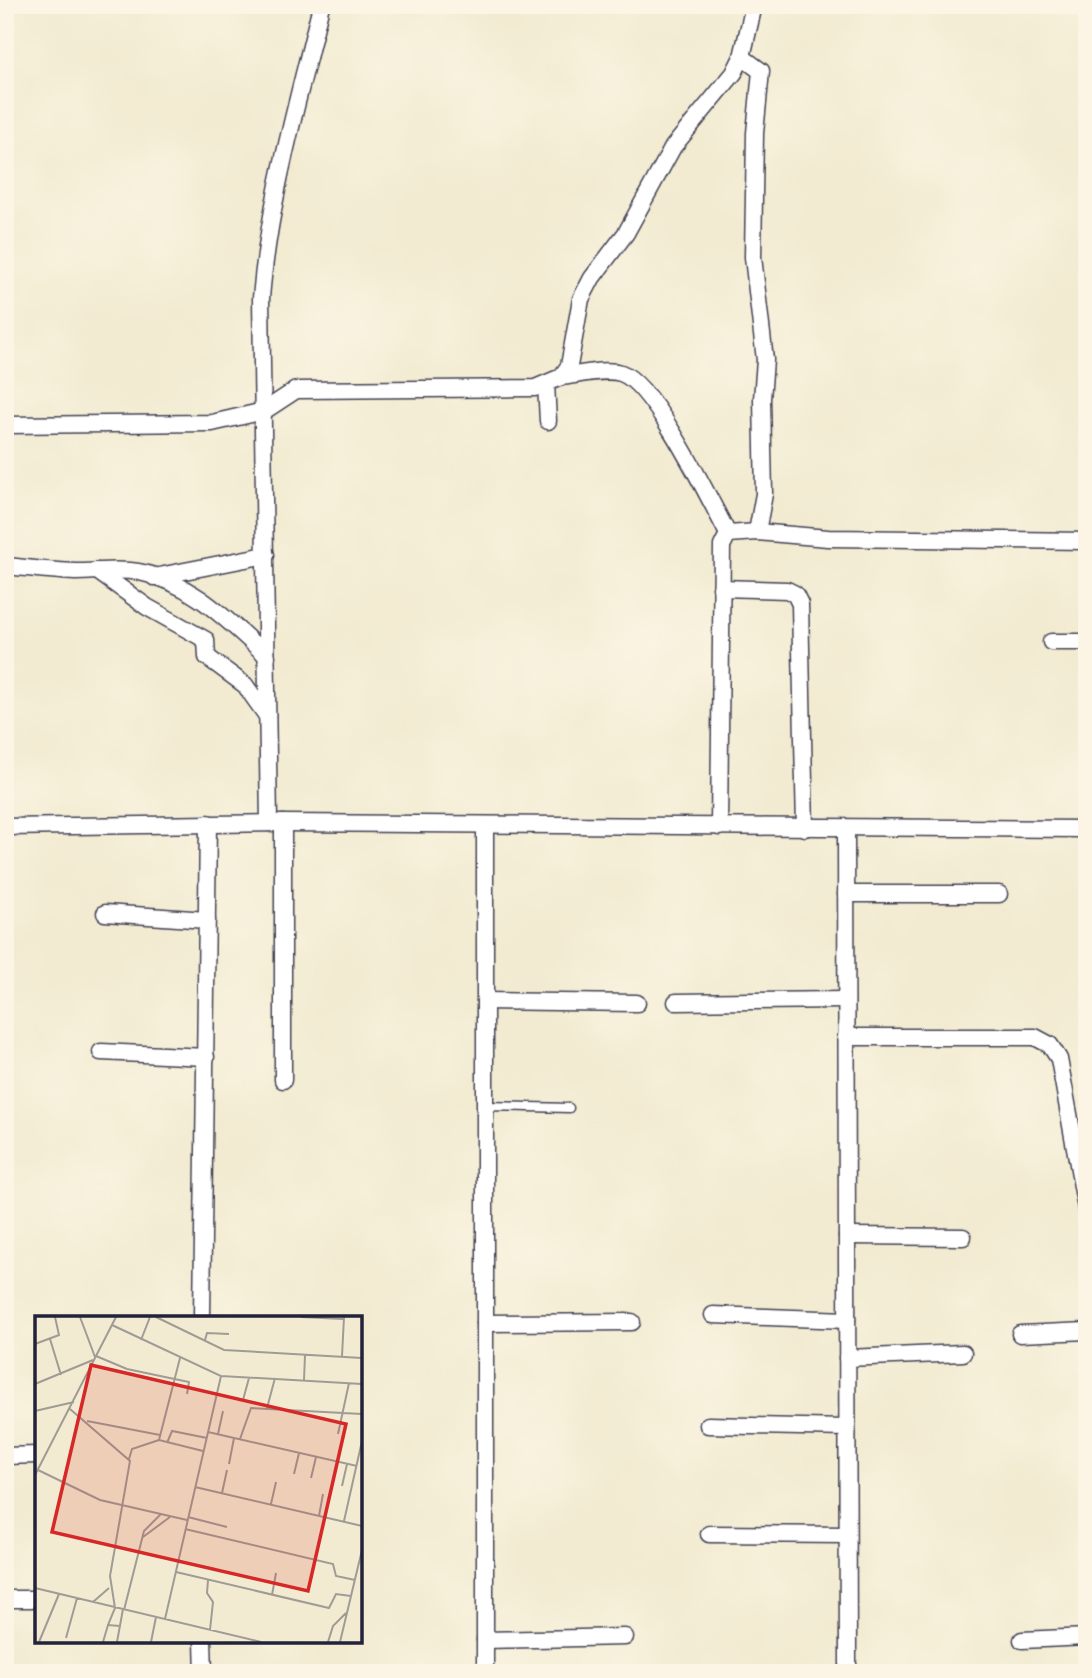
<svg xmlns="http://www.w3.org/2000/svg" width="1092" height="1678" font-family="Pangolin,sans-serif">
  <rect width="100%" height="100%" fill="#fcf5e5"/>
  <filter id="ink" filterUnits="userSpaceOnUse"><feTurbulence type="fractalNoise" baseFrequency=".0143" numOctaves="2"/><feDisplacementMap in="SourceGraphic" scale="14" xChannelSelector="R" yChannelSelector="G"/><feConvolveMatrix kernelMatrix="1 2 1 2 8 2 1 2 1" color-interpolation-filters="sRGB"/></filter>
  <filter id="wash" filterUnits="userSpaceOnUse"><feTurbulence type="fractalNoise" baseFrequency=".00686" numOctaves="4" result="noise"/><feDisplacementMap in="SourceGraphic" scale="28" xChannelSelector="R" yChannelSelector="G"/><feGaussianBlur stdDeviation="1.57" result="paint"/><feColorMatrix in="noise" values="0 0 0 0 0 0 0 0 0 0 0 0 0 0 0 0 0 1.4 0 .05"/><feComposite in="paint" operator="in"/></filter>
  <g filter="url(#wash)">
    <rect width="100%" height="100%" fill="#f2ebd1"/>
  </g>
  <g filter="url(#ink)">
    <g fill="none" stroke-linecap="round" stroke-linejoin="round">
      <defs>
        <polyline id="service" points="485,1106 569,1108"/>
        <g id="minor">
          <polyline points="742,57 761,71 755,133 753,257 765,360 762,399 764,494 757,532"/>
          <path d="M561,377C578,375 605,368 621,373C654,384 710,500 728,534"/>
          <polyline points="546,384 548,421"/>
          <polyline points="5,425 212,423 264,411 296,390 535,388 561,377 569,366 581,299 592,278 626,233 673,147 734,73 742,57 754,5"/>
          <path d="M5,566C28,568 52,571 75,572C96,572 118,568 139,572C192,582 229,622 267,656"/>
          <polyline points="97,571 147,607 206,640 207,657 245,685 267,716"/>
          <polyline points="154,577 266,555"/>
          <polyline points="721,588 787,590 795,594 800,604 805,828"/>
          <polyline points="1051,642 1087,642"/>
          <path d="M269,823L261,298C269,199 298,102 321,5"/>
          <polyline points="5,827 283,823 1087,829"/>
          <polyline points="719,827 722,546 728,534 757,532 828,538 1087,541"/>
          <polyline points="846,828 848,1673"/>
          <polyline points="846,894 999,894"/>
          <polyline points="105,913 207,920"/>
          <polyline points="485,1001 637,1003"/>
          <polyline points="676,1002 846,1000"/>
          <polyline points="846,1037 1035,1037 1050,1045 1059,1059 1087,1214"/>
          <polyline points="101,1052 206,1057"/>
          <polyline points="283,1080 283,823"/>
          <polyline points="847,1236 963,1237"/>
          <polyline points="713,1315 847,1320"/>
          <polyline points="202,1318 208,823"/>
          <polyline points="485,1323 632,1322"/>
          <polyline points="1020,1334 1087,1331"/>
          <polyline points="847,1358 963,1353"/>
          <polyline points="708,1425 847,1428"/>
          <polyline points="5,1456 37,1455"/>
          <polyline points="709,1534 847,1535"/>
          <polyline points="5,1599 37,1599"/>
          <polyline points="485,1640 625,1637"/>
          <polyline points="1022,1640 1087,1637"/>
          <polyline points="203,1641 204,1673"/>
          <polyline points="485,1673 485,825"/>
        </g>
      </defs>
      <!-- service casing -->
      <use href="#service" stroke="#414052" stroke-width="11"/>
      <!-- minor casing -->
      <use href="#minor" stroke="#414052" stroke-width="19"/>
      <!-- service -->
      <use href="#service" stroke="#fff" stroke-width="8"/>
      <!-- minor -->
      <use href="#minor" stroke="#fff" stroke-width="16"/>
    </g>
  </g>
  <!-- overview -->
  <g transform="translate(35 1316)">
    <rect width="327" height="327" fill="#f2ebd1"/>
    <path fill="none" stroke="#9f9b95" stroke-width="2" d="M45,1L60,41M121,1L189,34L327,42M266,1L308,3M77,9L186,60L130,303M15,23L26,59M106,24L115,1M170,24L172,17L194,18M0,28L24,19L20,1M61,40L92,53L154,66L152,78M307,40L309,1M145,42L124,124L168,135M186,60L327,68M269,64L270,39M0,68L58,44M208,84L214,62M232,92L240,62M35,93L95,145L75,260L80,292L73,309M0,95L39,86M52,105L125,119M173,116L322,150M183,118L188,95M303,118L314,67M205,123L216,92L327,98M132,127L137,115L172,122M94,143L97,133L124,124M194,148L199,122M3,154L65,184L152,204M259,158L264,137M0,159L81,1M276,162L281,141M307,170L312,148M160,171L327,210M187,177L192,154M236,188L241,166M284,200L288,178M153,201L192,211M309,205L327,125M150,213L298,248L301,260L320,264M108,221L135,201M143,245L180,253M141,256L294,292L301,278L316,280M173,264L172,277L178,286L175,314M0,272L226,326M237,279L241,257M58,286L74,272M89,294L109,215L126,198M31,322L42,282M4,326L24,278M68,326L73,309L85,310M82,326L88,293M116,326L121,301M293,326L298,310L311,297M305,326L327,234"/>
    <path fill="#d62828" fill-opacity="0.15" stroke="#d62828" stroke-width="3.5" d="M56,49L311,108L273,275L17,216Z"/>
    <rect width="327" height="327" fill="none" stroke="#22223b" stroke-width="3.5"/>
  </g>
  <!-- margin -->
  <rect width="1092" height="1678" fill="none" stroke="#fcf5e5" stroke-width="28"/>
</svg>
